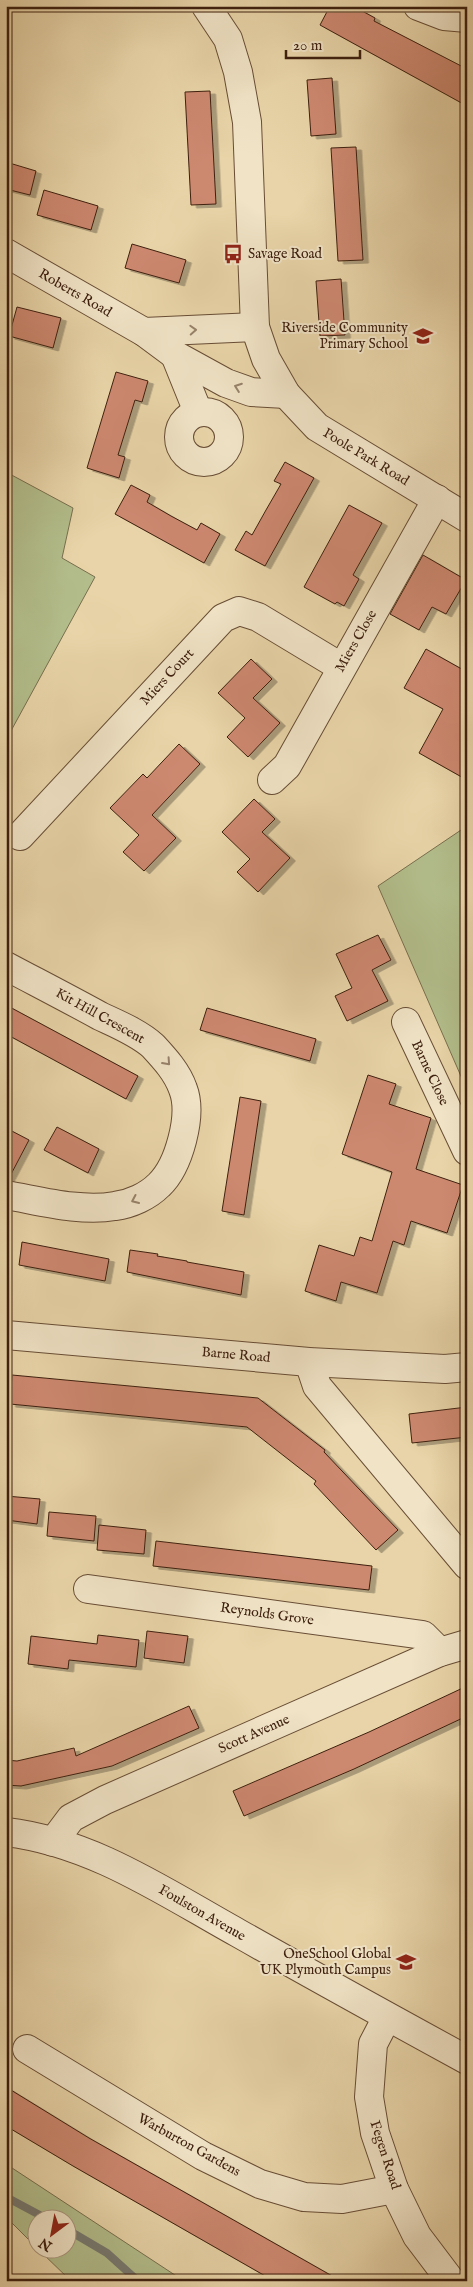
<svg xmlns="http://www.w3.org/2000/svg" width="473" height="2287" font-family="'IM FELL English',serif">
  <defs>
    <filter id="shadow"><feDropShadow dx="5.5" dy="3" stdDeviation="0" flood-color="#0004"/></filter>
  </defs>
  <rect width="100%" height="100%" fill="#e8d4a8"/>
  <filter id="stains"><feTurbulence type="fractalNoise" baseFrequency=".004" numOctaves="4"/><feColorMatrix values="0 0 0 0 .2 0 0 0 0 .09 0 0 0 0 .02 0 0 0 .5 -.17"/></filter>
  <radialGradient id="worn" r=".72"><stop offset=".6" stop-color="#630" stop-opacity="0"/><stop offset="1" stop-color="#630" stop-opacity=".3"/></radialGradient>
  <!-- green -->
  <g fill="#b2bd8b" stroke="#786e4d">
    <polygon points="6,472 73,508 62,558 95,577 6,740"/>
    <polygon points="467,826 467,1090 378,886"/>
    <polygon points="6,2164 184,2281 71,2281 39,2250 68,2250 68,2220 38,2220 37,2248 6,2217"/>
  </g>
  <g fill="none" stroke-linecap="round" stroke-linejoin="round">
    <!-- stream -->
    <g stroke="#767971" stroke-width="8">
      <polyline points="6,2197 49,2220"/>
      <polyline points="68,2230 107,2253 138,2281"/>
    </g>
  </g>
  <!-- building -->
  <g fill="#cd886f" stroke="#3e200f" filter="url(#shadow)">
    <polygon points="330,6 353,6 375,18 374,21 467,69 467,106 320,25"/>
    <polygon points="332,78 336,134 311,136 307,80"/>
    <polygon points="210,91 216,204 191,205 185,92"/>
    <polygon points="356,147 363,260 338,261 331,148"/>
    <polygon points="6,162 36,171 30,195 6,189"/>
    <polygon points="44,190 98,206 91,230 37,215"/>
    <polygon points="132,244 186,260 179,283 125,268"/>
    <polygon points="341,279 345,335 320,336 316,281"/>
    <polygon points="17,307 61,318 53,348 9,336"/>
    <polygon points="116,372 148,381 142,402 135,400 118,455 125,457 119,478 87,468"/>
    <polygon points="285,462 314,478 265,566 235,550 246,531 252,535 266,510 281,484 274,481"/>
    <polygon points="131,485 150,495 147,502 171,516 197,530 201,523 220,534 204,563 115,514"/>
    <polygon points="349,505 382,523 353,575 359,579 344,606 337,602 335,604 304,587"/>
    <polygon points="423,555 466,580 446,614 432,607 419,630 390,614"/>
    <polygon points="426,649 467,672 467,780 419,753 443,709 404,688"/>
    <polygon points="251,659 272,679 253,698 280,723 248,757 227,737 245,718 218,693"/>
    <polygon points="179,744 200,764 152,815 176,838 144,871 123,852 139,835 110,808 143,774 147,778"/>
    <polygon points="254,799 275,819 262,832 290,858 258,892 237,872 250,859 222,832"/>
    <polygon points="378,935 391,960 372,970 388,1001 347,1021 335,996 352,988 336,954"/>
    <polygon points="6,1005 138,1076 126,1099 6,1034"/>
    <polygon points="207,1008 316,1039 310,1061 200,1030"/>
    <polygon points="368,1075 396,1084 389,1104 431,1118 416,1169 463,1185 447,1233 411,1221 404,1245 393,1241 377,1293 341,1282 336,1301 305,1291 319,1245 354,1256 360,1237 372,1241 392,1172 342,1154"/>
    <polygon points="240,1097 261,1101 244,1215 222,1211"/>
    <polygon points="57,1127 99,1149 88,1173 44,1150"/>
    <polygon points="6,1128 29,1140 8,1180 6,1180"/>
    <polygon points="22,1242 109,1259 105,1281 19,1265"/>
    <polygon points="130,1250 158,1254 157,1256 187,1261 187,1262 244,1272 241,1295 127,1272"/>
    <polygon points="12,1375 258,1398 325,1450 324,1452 398,1530 376,1550 314,1484 316,1481 247,1427 10,1404"/>
    <polygon points="467,1407 467,1437 412,1443 409,1414"/>
    <polygon points="6,1496 40,1499 37,1524 6,1520"/>
    <polygon points="49,1512 96,1516 94,1541 47,1536"/>
    <polygon points="99,1525 146,1530 144,1554 97,1550"/>
    <polygon points="156,1541 372,1566 369,1590 153,1566"/>
    <polygon points="147,1631 188,1636 184,1663 144,1658"/>
    <polygon points="98,1635 139,1640 136,1667 69,1660 68,1669 28,1664 31,1636 97,1644"/>
    <polygon points="467,1686 467,1716 354,1769 244,1816 233,1791 369,1732"/>
    <polygon points="189,1706 199,1728 112,1766 21,1786 6,1785 6,1760 17,1761 74,1748 76,1756"/>
    <polygon points="6,2087 89,2138 341,2281 274,2281 73,2166 6,2126"/>
  </g>
  <g fill="none" stroke-linecap="round" stroke-linejoin="round">
    <defs>
      <g id="minor">
        <polyline points="206,6 228,39 238,72 247,122 255,327 266,359 286,394 317,427 467,518"/>
        <polyline points="418,6 444,16 467,18"/>
        <polyline points="6,253 144,332 175,355 226,383 251,392 286,394"/>
        <polyline points="144,332 255,327"/>
        <polyline points="175,355 198,412"/>
        <circle cx="204" cy="437" r="25"/>
        <polyline points="272,780 287,766 437,499"/>
        <polyline points="20,836 223,618 239,611 258,617 341,667"/>
        <path d="M6,966C38,983 69,999 100,1016C117,1024 139,1033 153,1046C165,1059 177,1072 183,1089C193,1115 179,1166 159,1185C148,1196 131,1204 115,1206C80,1212 41,1201 6,1195"/>
        <polyline points="406,1022 467,1151"/>
        <polyline points="6,1335 309,1362 445,1369 467,1367"/>
        <polyline points="309,1362 317,1386 467,1565"/>
        <polyline points="88,1589 423,1635 440,1652"/>
        <path d="M6,1832C92,1842 164,1892 238,1933C314,1976 390,2018 467,2060"/>
        <polyline points="53,1842 71,1818 105,1800 440,1652 467,1644"/>
        <polyline points="387,2017 373,2044 369,2097 375,2133 394,2189 417,2236 451,2281"/>
        <polyline points="27,2049 203,2156 260,2184 304,2197 342,2199 394,2189"/>
      </g>
    </defs>
    <!-- minor casing -->
    <use href="#minor" stroke="#684d35" stroke-width="30"/>
    <!-- minor -->
    <use href="#minor" stroke="#f0e3c6" stroke-width="28"/>
  </g>
  <!-- one-way arrows -->
  <defs><path id="oneway-chevron" d="M-2-3.5L2.5 0L-2 3.5" fill="none" stroke-width="1.6" stroke-linecap="round" stroke-linejoin="round" transform="scale(1.25)"/></defs>
  <g stroke="#97826a">
    <use href="#oneway-chevron" transform="translate(193 330) rotate(-3)"/>
    <use href="#oneway-chevron" transform="translate(238 387) rotate(-160)"/>
    <use href="#oneway-chevron" transform="translate(167 1062) rotate(48)"/>
    <use href="#oneway-chevron" transform="translate(135 1200) rotate(156)"/>
  </g>
  <!-- icons -->
  <defs>
    <symbol id="bus-bare" viewBox="-9 -9 18 18"><path d="M-5-6H5V4H4V6H2V4H-2V6H-4V4H-5ZM-3.5-4V0h7V-4ZM-3.5 1.2v1.5H-2V1.2ZM2 1.2v1.5H3.5V1.2Z" fill="#8f2418" stroke="#f0e3c6" stroke-width="2.5" paint-order="stroke"/></symbol>
    <symbol id="school-bare" viewBox="-9 -9 18 18"><path d="M0-5L7-2L0 1L-7-2ZM-4 1L0 2.5L4 1V4Q0 6-4 4Z" fill="#8f2418" stroke="#f0e3c6" stroke-width="2.5" paint-order="stroke"/></symbol>
  </defs>
  <g fill-rule="evenodd">
    <use href="#bus-bare" x="219" y="240" width="28" height="28"/>
    <use href="#school-bare" x="409" y="322" width="28" height="28"/>
    <use href="#school-bare" x="392" y="1948" width="28" height="28"/>
  </g>
  <g text-anchor="middle" dominant-baseline="central" stroke-width="4" stroke-linejoin="round" paint-order="stroke">
    <!-- poi labels -->
    <g font-size="14" fill="#3e200f" stroke="#f0e3c6" text-anchor="end">
      <text x="248" y="254" text-anchor="start">Savage Road</text>
      <text x="408" y="328">Riverside Community<tspan x="408" dy="16">Primary School</tspan></text>
      <text x="391" y="1954">OneSchool Global<tspan x="391" dy="16">UK Plymouth Campus</tspan></text>
    </g>
    <!-- street labels -->
    <g font-size="14" fill="#3e200f" stroke="#f0e3c6">
      <text transform="translate(75 293) rotate(30)">Roberts Road</text>
      <text transform="translate(366 457) rotate(31)">Poole Park Road</text>
      <text transform="translate(356 641) rotate(-60)">Miers Close</text>
      <text transform="translate(167 677) rotate(-47)">Miers Court</text>
      <text transform="translate(100 1016) rotate(29)">Kit Hill Crescent</text>
      <text transform="translate(430 1073) rotate(65)">Barne Close</text>
      <text transform="translate(236 1355) rotate(5)">Barne Road</text>
      <text transform="translate(267 1614) rotate(8)">Reynolds Grove</text>
      <text transform="translate(254 1734) rotate(-24)">Scott Avenue</text>
      <text transform="translate(202 1913) rotate(30)">Foulston Avenue</text>
      <text transform="translate(189 2145) rotate(29)">Warburton Gardens</text>
      <text transform="translate(385 2155) rotate(72)">Fegen Road</text>
    </g>
  </g>
  <!-- margin -->
  <rect width="473" height="2287" fill="none" stroke="#e8d4a8" stroke-width="25"/>
  <rect x="8" y="8" width="458" height="2272" fill="none" stroke="#3e200f" stroke-width="2.5"/>
  <rect x="12" y="12" width="448" height="2262" fill="none" stroke="#3e200f"/>
  <!-- north arrow -->
  <g transform="translate(52 2234) rotate(212)"><circle r="24" fill="#f0e3c6" stroke="#a9957d"/>
  <path d="M0-4L9 19L0 12L-9 19Z" fill="#8f2418"/>
  <text y="-8" font-size="14" font-weight="bold" text-anchor="middle" fill="#3e200f">N</text>
  </g>
  <!-- scale -->
  <path d="M286 50v8h74v-8" fill="none" stroke="#3e200f" stroke-width="2.5"/>
  <text x="293" y="50" font-size="15" fill="#3e200f" stroke="#f0e3c6" stroke-width="4" paint-order="stroke">20 m</text>
  <rect width="100%" height="100%" filter="url(#stains)"/>
  <rect width="100%" height="100%" fill="url(#worn)"/>
</svg>
